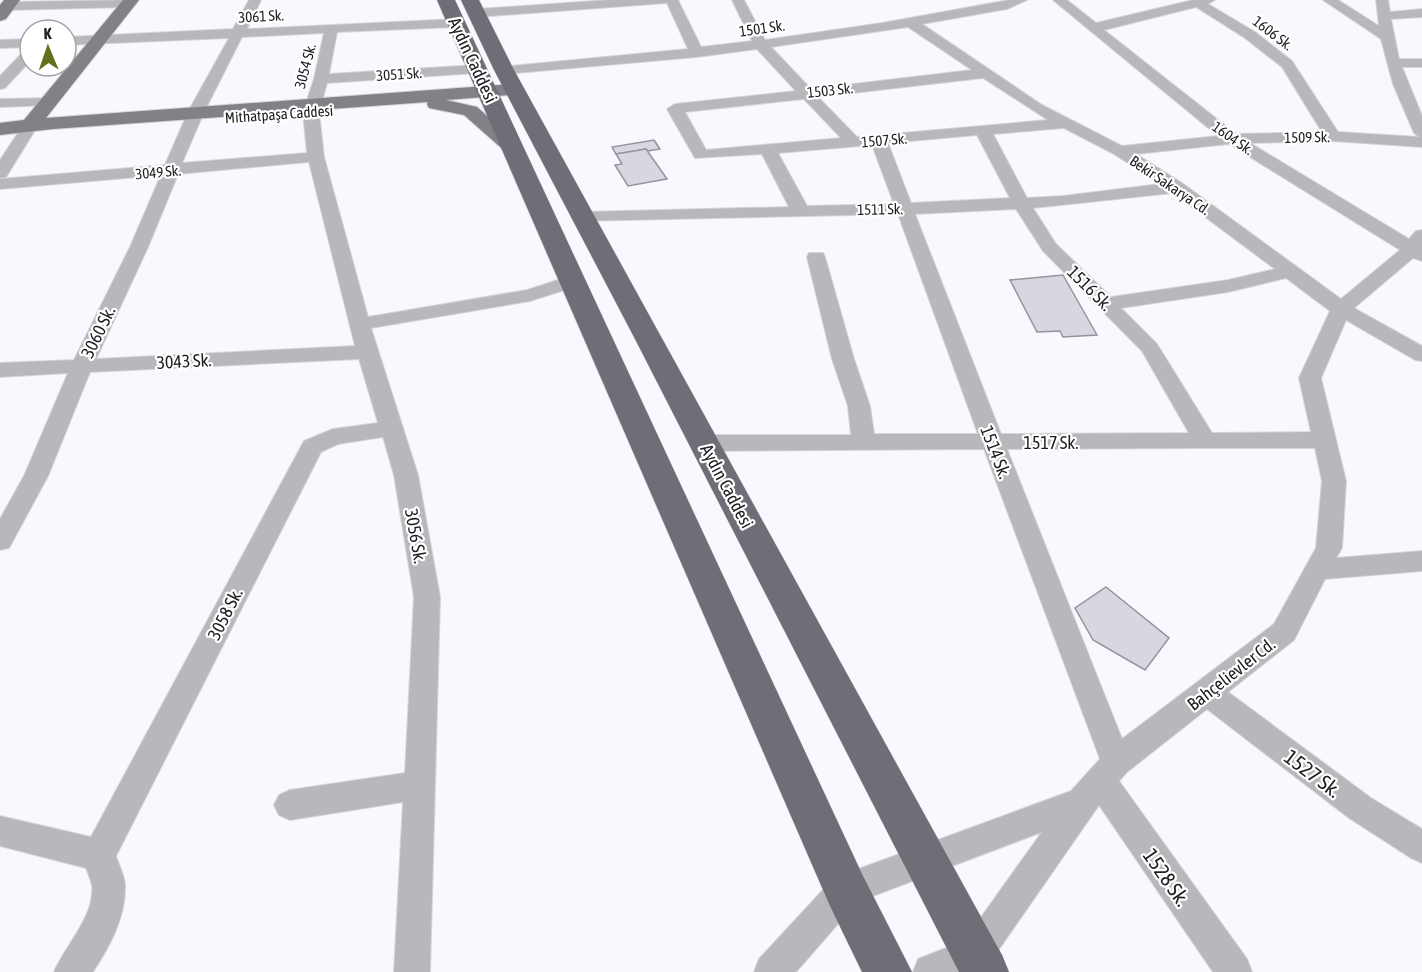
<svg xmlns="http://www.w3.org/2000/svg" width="1422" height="972" font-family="'Asap Condensed',sans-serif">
  <rect width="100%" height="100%" fill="#faf8fe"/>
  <!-- building -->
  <g fill="#d9d6df" stroke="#96939c" stroke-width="1.5">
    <polygon points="654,140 660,149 648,151 646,149 616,154 612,147"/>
    <polygon points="646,149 667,179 628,186 615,165 622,164 616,154"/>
    <polygon points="1063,275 1097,335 1063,337 1060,331 1037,332 1010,280"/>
    <polygon points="1106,587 1169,638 1145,670 1093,640 1075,608"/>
  </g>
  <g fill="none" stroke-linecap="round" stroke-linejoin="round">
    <defs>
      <g id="minor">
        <polygon points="132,0 134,3 128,7 8,10 2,6 8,2"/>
        <path d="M249,0H261L247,29L457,19L464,23L457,27L337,32L329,74L477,65L484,69L477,73L327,83L319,112L324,157L368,317L527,290L573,275L580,277L583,281L580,285L530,301L371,328L418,475L440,597L430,972H394L403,802L290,820L279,815L274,805L279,795L290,790L405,773L414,597L394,475L383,437L338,444L321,452L116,856C119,866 126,878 125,888C125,919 109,947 93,972H54C65,946 95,916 92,886C91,880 88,873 86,868L0,846V816L91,837L304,441L333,429L378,423L359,359L90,372L48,476L9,548L0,550V519L24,476L68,373L0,377V363L74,360L130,247L161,175L0,189V179L165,165L188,112L229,38L66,45V37L233,29ZM324,33L314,79L303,112L307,153L182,163L204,112L242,37ZM309,162L355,346L96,359L148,247L178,174Z"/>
        <path d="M609,0H678L701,47L752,41L732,0H744L765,40L882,23L1009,0H1027L1007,9L922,24L1042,105L1122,146L1218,136L1053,0H1067L1096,23L1193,0H1215L1208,4L1255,32L1292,61L1338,132L1419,137L1414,133L1393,84L1381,39L1323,0H1338L1379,26L1376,0H1388L1390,12L1422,9V17L1391,19L1399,59H1422V67H1402L1422,116V147L1333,141L1250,143L1409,239L1416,231L1422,230V261L1413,258L1354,308L1422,346V361L1415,360L1346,320L1321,378L1346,481L1342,548L1336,558L1422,551V571L1325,579L1294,640L1228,692L1371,798L1422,829V863L1411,858L1349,818L1207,709L1127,772L1119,781L1247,959L1252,972H1213L1099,805L988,965L973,972H913L918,959L964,941L1042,832L857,902L796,972H754L759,959L834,878L1071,791L1100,759L984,449L705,451L697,449L694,443L697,437L705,435H851L848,406L832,359L807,257L809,253H823L825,257L854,359L870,406L874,434H978L898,214L577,221L574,217L577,213L583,212L789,207L762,154L695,158L667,109L675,104L796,91L757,49L697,57L504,74L499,73L497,70L499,67L688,49L667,3L477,17L471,13L477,9ZM1196,7L1245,38L1282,67L1322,132L1236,134L1104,30ZM908,27L972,70L811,89L771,47ZM983,78L1048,120L857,137L818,97ZM804,99L841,138L706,150L685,112ZM1064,128L1114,154L1160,184L1063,196L1027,198L993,134ZM977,135L1010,198L911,203L888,143ZM1229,144L1400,250L1341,299L1182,183L1136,154ZM872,145L894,204L807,206L778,153ZM1173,193L1275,269L1228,280L1111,297L1056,244L1033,208ZM1016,209L1043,251L1142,351L1189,433L1001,434L915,214ZM1286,278L1330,311L1299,378L1311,432L1212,433L1157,344L1121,308L1228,292ZM1204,448H1315L1322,481L1316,548L1274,624L1122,739L1007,449Z"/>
        <polygon points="30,39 30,47 0,48 0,40"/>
        <polygon points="30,49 30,61 5,88 0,89 0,76 25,50"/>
        <polygon points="50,98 57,102 55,105 0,107 0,99"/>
        <polygon points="29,122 37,127 6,177 0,178 0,160 24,124"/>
      </g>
      <g id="major">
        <polygon points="4,0 20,0 6,19 0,21 0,5"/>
        <polygon points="123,0 139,0 46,118 515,84 521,86 524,90 521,94 446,100 477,107 524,149 521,153 507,153 464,115 429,108 427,104 428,102 53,129 0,135 0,123 24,120"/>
      </g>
      <g id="highway">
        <polygon points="437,0 455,0 862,874 912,972 862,972 830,906"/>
        <polygon points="461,0 479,0 514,70 1002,955 1009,972 959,972 635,339 494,70"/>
      </g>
    </defs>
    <!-- minor casing -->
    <use href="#minor" stroke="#d7d5da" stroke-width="2"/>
    <!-- major casing -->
    <use href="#major" stroke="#d7d5da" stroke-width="2"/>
    <!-- highway casing -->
    <use href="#highway" stroke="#d7d5da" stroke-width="1"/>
    <!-- minor -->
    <use href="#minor" fill="#b9b7bb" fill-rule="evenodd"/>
    <!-- major -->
    <use href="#major" fill="#838088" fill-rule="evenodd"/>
    <!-- highway -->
    <use href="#highway" fill="#6f6d75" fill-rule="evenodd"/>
  </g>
  <g text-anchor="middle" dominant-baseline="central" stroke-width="4.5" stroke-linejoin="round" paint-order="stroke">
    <!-- far-street labels -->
    <g font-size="15" fill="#1e1d20" stroke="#fff">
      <text transform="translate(261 16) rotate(-3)">3061 Sk.</text>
      <text transform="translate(762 28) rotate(-8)">1501 Sk.</text>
      <text transform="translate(1273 33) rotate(37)">1606 Sk.</text>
      <text transform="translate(305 66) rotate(-75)">3054 Sk.</text>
      <text transform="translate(399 74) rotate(-4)">3051 Sk.</text>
      <text transform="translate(830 90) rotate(-6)">1503 Sk.</text>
      <text transform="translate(279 114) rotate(-4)">Mithatpaşa Caddesi</text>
      <text transform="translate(1307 137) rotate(-1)">1509 Sk.</text>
      <text transform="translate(1233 138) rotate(35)">1604 Sk.</text>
      <text transform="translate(884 140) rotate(-5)">1507 Sk.</text>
      <text transform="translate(158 172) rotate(-5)">3049 Sk.</text>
      <text transform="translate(1170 185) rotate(34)">Bekir Sakarya Cd.</text>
      <text transform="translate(880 209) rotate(-1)">1511 Sk.</text>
    </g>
    <!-- street labels -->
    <g font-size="18" fill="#1e1d20" stroke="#fff">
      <text transform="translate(473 60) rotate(65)">Aydın Caddesi</text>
      <text transform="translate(1090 288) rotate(45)">1516 Sk.</text>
      <text transform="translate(98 332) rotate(-64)">3060 Sk.</text>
      <text transform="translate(184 361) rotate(-3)">3043 Sk.</text>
      <text x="1051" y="442">1517 Sk.</text>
      <text transform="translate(996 452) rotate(69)">1514 Sk.</text>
      <text transform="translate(727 486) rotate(62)">Aydın Caddesi</text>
      <text transform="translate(416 536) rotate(80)">3056 Sk.</text>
      <text transform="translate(225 614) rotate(-63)">3058 Sk.</text>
      <text transform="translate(1231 674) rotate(-38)">Bahçelievler Cd.</text>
    </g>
    <!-- near-street labels -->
    <g font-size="21" fill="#1e1d20" stroke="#fff">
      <text transform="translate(1313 773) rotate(37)">1527 Sk.</text>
      <text transform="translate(1167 877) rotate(55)">1528 Sk.</text>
    </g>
  </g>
  <!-- north arrow -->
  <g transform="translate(48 48) rotate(358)"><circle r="28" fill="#ffffff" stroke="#a5a5a6" stroke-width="1.5"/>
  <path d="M0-4.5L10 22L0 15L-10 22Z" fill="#61711e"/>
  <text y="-9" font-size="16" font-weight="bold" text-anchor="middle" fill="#1e1d20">K</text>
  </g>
</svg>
